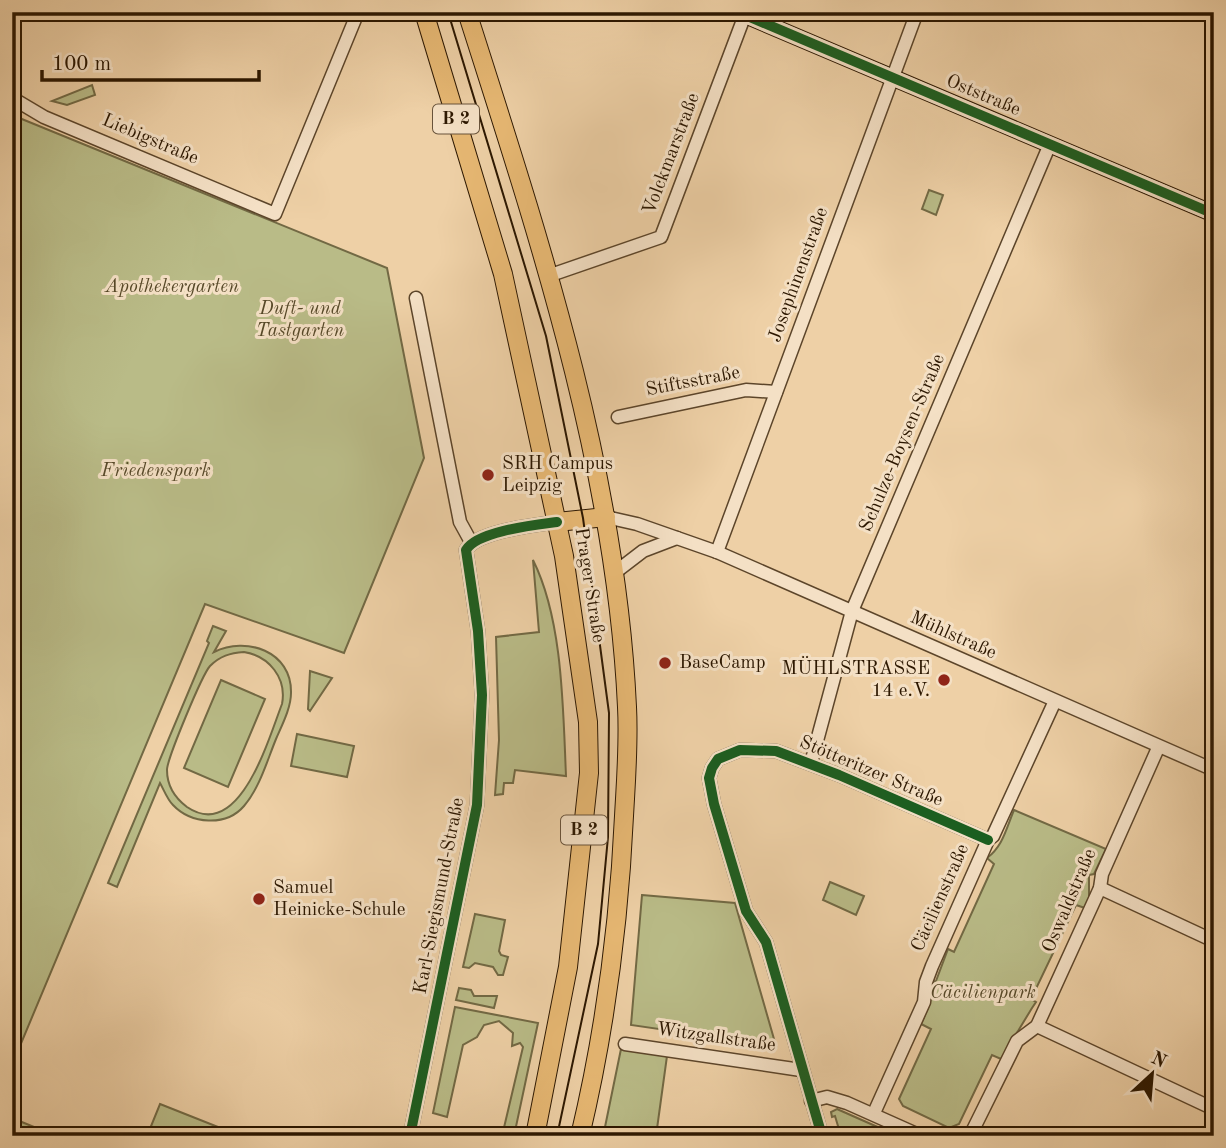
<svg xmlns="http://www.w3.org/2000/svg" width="1226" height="1148" font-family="'Old Standard TT',serif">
  <rect width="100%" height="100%" fill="#eed0a6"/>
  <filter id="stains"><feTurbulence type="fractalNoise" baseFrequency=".00286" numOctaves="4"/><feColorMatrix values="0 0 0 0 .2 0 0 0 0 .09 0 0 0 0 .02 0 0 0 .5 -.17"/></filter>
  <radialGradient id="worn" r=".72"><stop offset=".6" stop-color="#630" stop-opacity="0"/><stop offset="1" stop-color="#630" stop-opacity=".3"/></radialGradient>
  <!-- green -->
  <g fill="#b9bb87" stroke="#726944" stroke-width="2" fill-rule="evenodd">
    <polygon points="92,85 95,95 67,105 52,101"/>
    <polygon points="12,115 387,268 424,458 344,653 205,604 12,1065"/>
    <polygon points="929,190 943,195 936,215 922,209"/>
    <path d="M533,560C563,620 563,709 566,776L515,770L513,783H504L503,794L495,795L499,740L496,637L539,632Z"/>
    <path d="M213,626L226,631L214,652C246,636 292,651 291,693C291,708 282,725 276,739C267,761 260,787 244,806C226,827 191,824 173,805C167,799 164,790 160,783L117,887L108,883L209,643L207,641ZM244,652C269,656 287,678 282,704C269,737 240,843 187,807C175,798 167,785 167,770C167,759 202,675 210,666C220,656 230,653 244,652Z"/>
    <polygon points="310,671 332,678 310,711 308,709"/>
    <polygon points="221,680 265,699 228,787 184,768"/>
    <polygon points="297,734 354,746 347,777 291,766"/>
    <path d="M1014,810L1106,849L1094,874L1089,875V902L1085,908L1076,905L1031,999L1036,1002L1032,1008L1001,1059L992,1055L959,1124L949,1128L903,1106L899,1099L931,1029L921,1024L930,1003L931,982L936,981L948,949L954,952L994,864L987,858C1003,846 1006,829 1014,810Z"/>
    <polygon points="830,882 864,896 856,915 823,900"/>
    <polygon points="642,895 735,903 776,1046 631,1025"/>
    <polygon points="475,914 505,920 499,951 501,955 508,957 503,975 498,975 493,967 475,963 469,968 463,967"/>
    <polygon points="459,988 471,990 474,996 497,996 494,1008 456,1000"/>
    <polygon points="455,1007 538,1023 514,1136 502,1136 523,1047 520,1043 512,1046 513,1033 499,1021 484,1025 477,1037 463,1045 447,1117 433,1113"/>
    <polygon points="621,1049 667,1056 656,1136 605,1127"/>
    <polygon points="160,1104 223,1129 252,1136 147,1136"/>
    <polygon points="837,1109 898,1136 841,1136 835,1116 832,1117 831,1112"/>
    <polygon points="12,1118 56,1136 12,1136"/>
  </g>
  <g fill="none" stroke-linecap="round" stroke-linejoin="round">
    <defs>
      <g id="street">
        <polyline points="12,98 44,117 275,214 358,12"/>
        <polyline points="548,276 661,237 746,12"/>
        <polyline points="416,298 460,522 471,542"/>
        <polyline points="618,417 746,390 776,392"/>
        <polyline points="606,517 637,524 717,552 1214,770"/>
        <polyline points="717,552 917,12"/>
        <polyline points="613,574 643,551 677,538"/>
        <polyline points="811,763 852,611 1050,144"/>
        <polyline points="1100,888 1214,941"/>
        <polyline points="1037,1026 1214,1109"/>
        <polyline points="625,1044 801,1070"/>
        <polyline points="811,1101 827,1097 847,1103 921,1136"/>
        <polyline points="874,1113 924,1002 926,982 932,966 988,840 993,836 1054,703"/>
        <path d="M410,1136L477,805L482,695L478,631L466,550C477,531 535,525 557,522"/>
        <polyline points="822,1136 766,942 746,911 714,804 709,778 712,768 718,759 740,750 776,751 839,775 988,840"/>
        <polyline points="970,1136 1017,1041 1037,1026 1100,888 1102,874 1158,748"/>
      </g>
      <polyline id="secondary" points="738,12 1214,214"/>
      <g id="primary">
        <polyline points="424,12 503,274 564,556 588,722 589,773 568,967 535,1136"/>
        <path d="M467,12C539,238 616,469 627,707C629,743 626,780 624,816C619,924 605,1031 580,1136"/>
        <polyline points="557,522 606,517"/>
      </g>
    </defs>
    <!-- street casing -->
    <use href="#street" stroke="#5c452a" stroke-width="15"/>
    <!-- secondary casing -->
    <use href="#secondary" stroke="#2c1700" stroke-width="18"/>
    <!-- primary casing -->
    <use href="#primary" stroke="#2c1700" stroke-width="20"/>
    <!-- street -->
    <use href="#street" stroke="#f4e0c5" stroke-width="12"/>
    <!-- secondary -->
    <use href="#secondary" stroke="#f4e0c5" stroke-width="16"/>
    <!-- primary -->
    <use href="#primary" stroke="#e7b873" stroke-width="18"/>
    <!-- tram -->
    <polyline stroke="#2c1700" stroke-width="2" points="448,12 546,336 583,518 609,713 608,837 598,944 557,1136"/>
    <defs>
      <g id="cycleway">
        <polyline points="738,12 1214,214"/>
        <path d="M410,1136L477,805L482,695L478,631L466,550C477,531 535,525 557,522"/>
        <polyline points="822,1136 766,942 746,911 714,804 709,778 712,768 718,759 740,750 776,751 839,775 988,840"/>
      </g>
    </defs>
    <!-- cycleway casing -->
    <use href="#cycleway" stroke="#f4e0c5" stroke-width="15"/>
    <!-- cycleway -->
    <use href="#cycleway" stroke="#1b5e20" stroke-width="10"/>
  </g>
  <!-- markers -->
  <g fill="#8f2418" stroke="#f4e0c5" stroke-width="2.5">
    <circle cx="488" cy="475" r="7"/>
    <circle cx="665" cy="663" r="7"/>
    <circle cx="944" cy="680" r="7"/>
    <circle cx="259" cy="899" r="7"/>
  </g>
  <g text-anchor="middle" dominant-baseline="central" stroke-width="6" stroke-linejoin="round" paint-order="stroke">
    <!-- shield labels -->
    <g fill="#f4e0c5" stroke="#68533b" stroke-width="2">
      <rect x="433" y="104.5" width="46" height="29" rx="5"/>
      <rect x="561" y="815.5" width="46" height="29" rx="5"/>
    </g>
    <g font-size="18" font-weight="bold" fill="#2c1700">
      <text x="456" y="119">B 2</text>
      <text x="584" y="830">B 2</text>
    </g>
    <!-- street labels -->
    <g font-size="19" fill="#2c1700" stroke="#f4e0c5">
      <text transform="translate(983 96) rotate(23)">Oststraße</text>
      <text transform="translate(150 140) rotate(23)">Liebigstraße</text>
      <text transform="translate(672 154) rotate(-69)">Volckmarstraße</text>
      <text transform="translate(799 275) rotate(-70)">Josephinenstraße</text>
      <text transform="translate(693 382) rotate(-11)">Stiftsstraße</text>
      <text transform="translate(903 443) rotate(-67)">Schulze-Boysen-Straße</text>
      <text transform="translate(589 585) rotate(81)">Prager Straße</text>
      <text transform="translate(953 636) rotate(24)">Mühlstraße</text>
      <text transform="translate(871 772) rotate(23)">Stötteritzer Straße</text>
      <text transform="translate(440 896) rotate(-79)">Karl-Siegismund-Straße</text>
      <text transform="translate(941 898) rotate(-66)">Cäcilienstraße</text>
      <text transform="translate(1070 901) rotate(-67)">Oswaldstraße</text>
      <text transform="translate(716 1038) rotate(8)">Witzgallstraße</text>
    </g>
    <!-- park labels -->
    <g font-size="19" font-style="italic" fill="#564828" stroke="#f4e0c5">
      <text x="172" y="287">Apothekergarten</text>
      <text x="300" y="309">Duft- und<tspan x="300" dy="22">Tastgarten</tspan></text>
      <text x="156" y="471">Friedenspark</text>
      <text x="983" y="993">Cäcilienpark</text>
    </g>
    <!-- poi labels -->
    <g font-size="19" fill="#2c1700" stroke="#f4e0c5" text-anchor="start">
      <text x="502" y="464">SRH Campus<tspan x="502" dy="22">Leipzig</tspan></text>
      <text x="679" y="663">BaseCamp</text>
      <text x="930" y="669" text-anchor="end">MÜHLSTRASSE<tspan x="930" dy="22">14 e.V.</tspan></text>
      <text x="273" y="888">Samuel<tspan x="273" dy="22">Heinicke-Schule</tspan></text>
    </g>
  </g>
  <!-- margin -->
  <rect width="1226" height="1148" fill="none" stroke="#eed0a6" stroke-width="42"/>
  <rect x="14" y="14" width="1198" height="1120" fill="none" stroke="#2c1700" stroke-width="3.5"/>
  <rect x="21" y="21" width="1184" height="1106" fill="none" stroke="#2c1700" stroke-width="2"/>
  <!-- north arrow -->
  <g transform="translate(1152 1074) rotate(26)" stroke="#f4e0c5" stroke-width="5" paint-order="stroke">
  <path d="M0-5L12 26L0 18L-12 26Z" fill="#2c1700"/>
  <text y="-10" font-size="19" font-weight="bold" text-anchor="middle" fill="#2c1700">N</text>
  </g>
  <!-- scale -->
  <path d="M42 70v10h217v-10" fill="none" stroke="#2c1700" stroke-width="3.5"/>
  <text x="52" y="70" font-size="21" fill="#2c1700" stroke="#f4e0c5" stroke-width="5" paint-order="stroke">100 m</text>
  <rect width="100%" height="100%" filter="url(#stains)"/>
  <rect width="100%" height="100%" fill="url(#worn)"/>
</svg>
